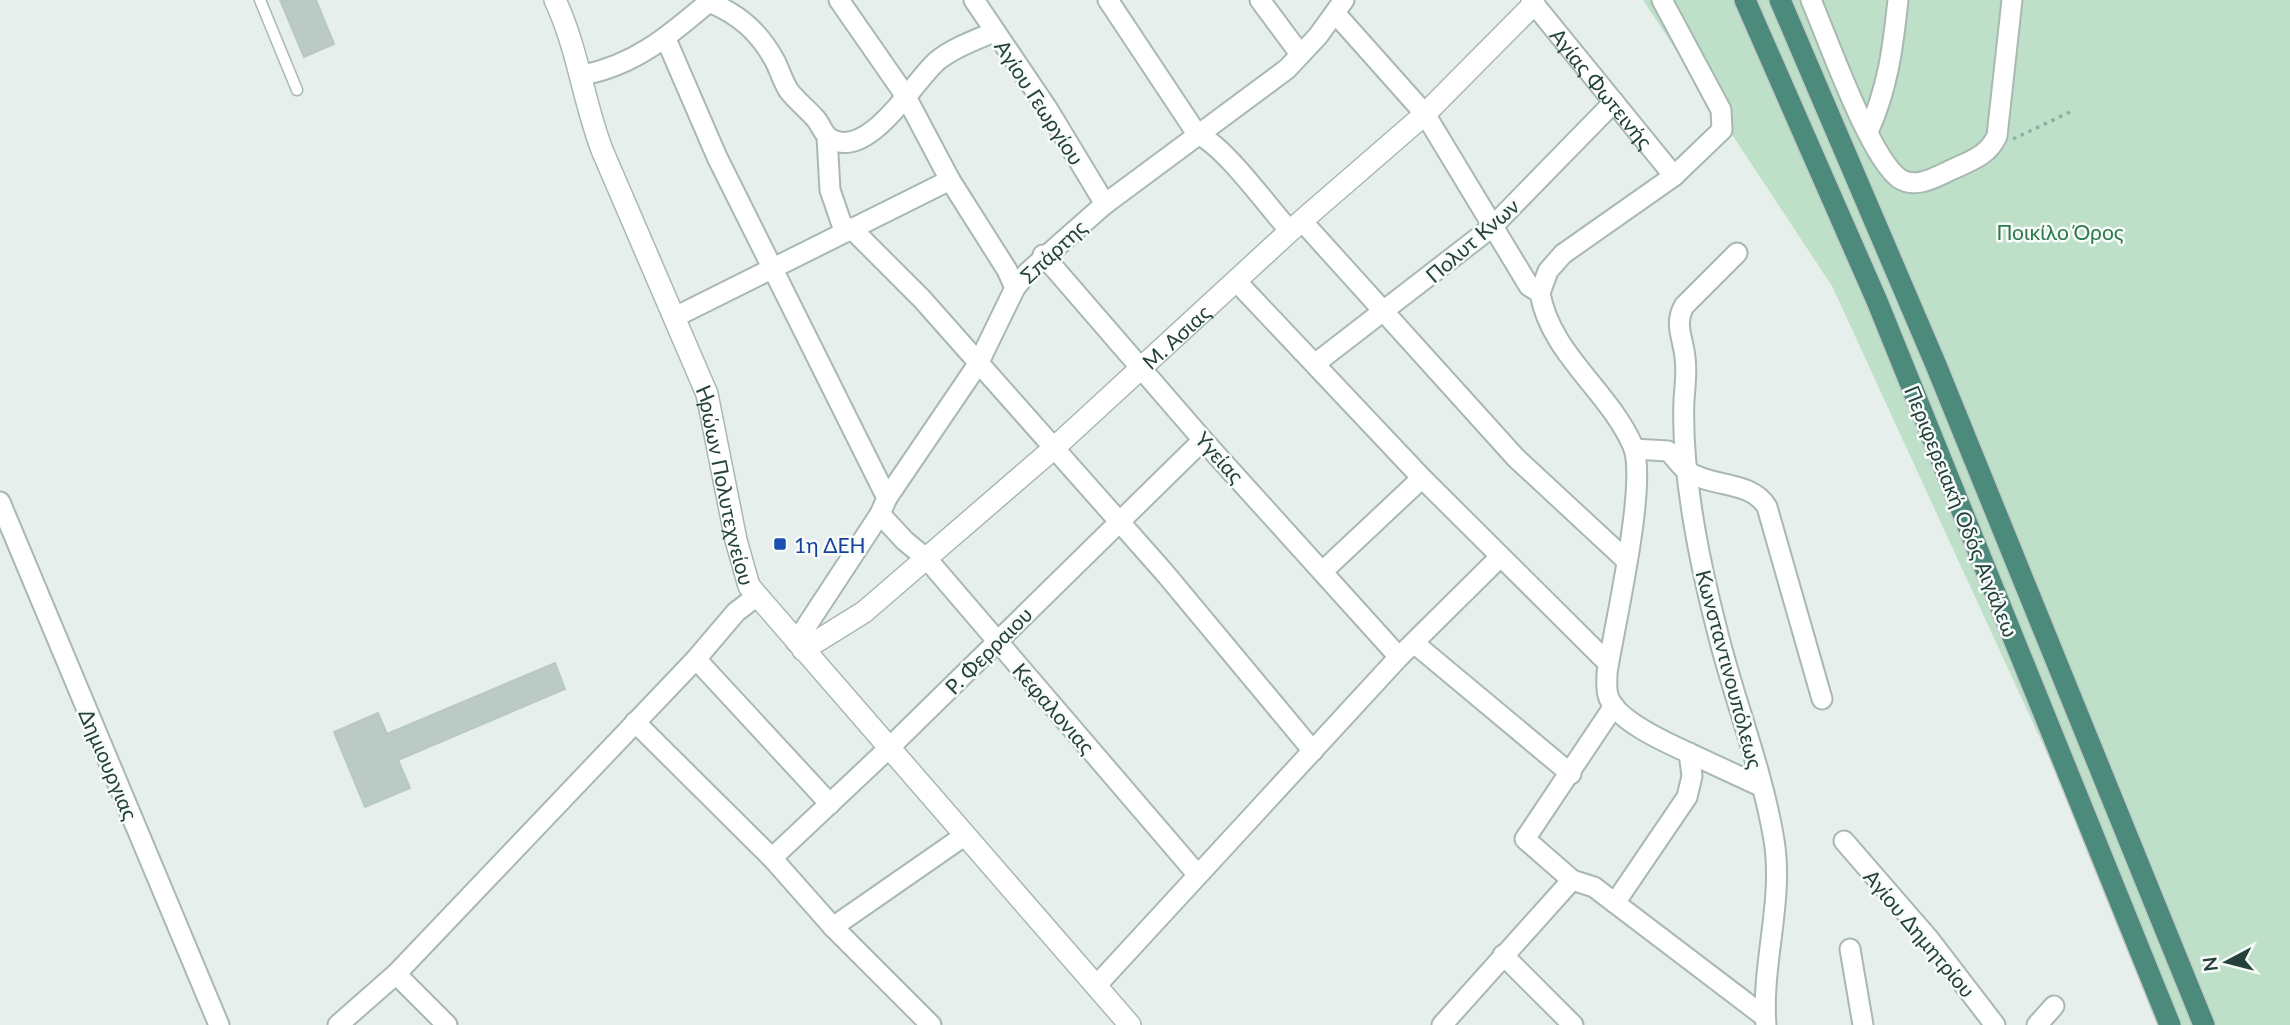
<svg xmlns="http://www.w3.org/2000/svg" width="2290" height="1025" font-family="Lato,sans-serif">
  <rect width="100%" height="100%" fill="#e6efeb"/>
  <!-- green -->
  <polygon fill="#bfe0c8" points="1643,0 2290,0 2290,1025 2172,1025 1832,286"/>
  <!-- building -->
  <g fill="#bbcac4" stroke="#b8c9c2" stroke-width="2">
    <polygon points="280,0 316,0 334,44 304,57"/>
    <polygon points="555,663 565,689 398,760 410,788 365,807 334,732 378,713 387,734"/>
  </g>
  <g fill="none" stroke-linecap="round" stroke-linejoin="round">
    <defs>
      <polyline id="service" points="260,0 297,90"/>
      <g id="minor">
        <polyline points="839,0 905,95 950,180 1007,270 1015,288"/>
        <polyline points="974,0 1047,108 1105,204"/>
        <path d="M1108,0L1197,134C1224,145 1268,207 1290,231"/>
        <polyline points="1260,0 1300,54"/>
        <path d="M1811,0C1827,37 1870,159 1900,179C1916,189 1936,177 1951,170C1970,161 1988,156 1997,136L2012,0"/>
        <path d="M709,2C740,15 759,32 775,61C780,71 783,82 789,91C796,100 807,109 815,118C821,124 823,135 831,139C869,160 914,81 937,61C953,48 975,40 994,32"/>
        <path id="s1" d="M1534,4L1674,176"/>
        <path d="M1335,13L1425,114L1529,286L1540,293C1550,353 1609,391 1633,446C1648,483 1614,627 1607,673C1607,680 1606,688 1608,695C1614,720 1667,743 1689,753L1692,776L1687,797L1615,903"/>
        <polyline points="666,39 717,157 887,498"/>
        <path d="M583,75C636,65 671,34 711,0"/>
        <path d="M1868,132C1888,88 1893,47 1898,0"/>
        <polyline points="827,137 830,190 842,225 853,230 922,299 1164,572 1313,751"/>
        <polyline points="1302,221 1516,458 1626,560"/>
        <path d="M1737,253L1684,306C1674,324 1683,338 1685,357C1687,371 1685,386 1684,400C1681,472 1699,560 1717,630C1734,700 1762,768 1774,840C1784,902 1761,964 1766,1025"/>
        <polyline points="1043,255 1203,440 1399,657"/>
        <polyline points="1237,282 1422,478 1608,663"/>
        <polyline points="1540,293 1548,271 1563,254 1674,176 1722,130 1721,110 1662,0"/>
        <polyline points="675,317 950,180"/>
        <polyline points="1316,363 1492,227 1614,102"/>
        <path d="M1634,449L1668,451C1675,457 1680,466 1687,471C1712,488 1751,480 1767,507L1822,699"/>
        <polyline points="0,502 219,1025"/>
        <polyline points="880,514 905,541 927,559 1197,874"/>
        <polyline points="1323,571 1422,478"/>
        <polyline points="796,642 880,514 887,498 978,364 1015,288 1028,272 1105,204 1287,69 1318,36 1344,0"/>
        <polyline points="1414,643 1571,774"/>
        <polyline points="696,659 830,804"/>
        <polyline points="635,722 772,858 833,927 931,1025"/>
        <polyline points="1689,753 1760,786"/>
        <polyline points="1844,841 1929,939 1995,1025"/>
        <polyline points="772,858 889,748 1203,440"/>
        <polyline points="1572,880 1525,839 1614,706"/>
        <polyline points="833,927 964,836"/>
        <polyline points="1850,949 1863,1025"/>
        <polyline points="1503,955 1573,1025"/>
        <polyline points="396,974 447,1025"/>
        <polyline points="1096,986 1399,657 1500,557"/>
        <polyline points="338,1025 396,974 696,659 736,612 757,596"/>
        <polyline points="1442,1025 1572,880 1594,887 1765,1017"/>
        <polyline points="2037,1025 2054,1006"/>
      </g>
      <g id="tertiary">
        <path id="s2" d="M555,0C578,49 583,100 602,150L707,394L736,540L749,586L1130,1025"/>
        <path id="s3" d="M803,650L864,612L1053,449L1290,231L1425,114L1534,4L1532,0"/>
      </g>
      <g id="trunk">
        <polyline points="1745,0 1877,301 2170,1025"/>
        <polyline points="1780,0 1936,365 2204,1025"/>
      </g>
    </defs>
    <!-- service casing -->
    <use href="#service" stroke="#a8b8b2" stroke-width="13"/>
    <!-- minor casing -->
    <use href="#minor" stroke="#a8b8b2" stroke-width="23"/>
    <!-- tertiary casing -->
    <use href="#tertiary" stroke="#a8b8b2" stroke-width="24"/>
    <!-- trunk casing -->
    <use href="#trunk" stroke="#c2cac8" stroke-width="24"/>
    <!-- path -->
    <polyline stroke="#86b3a5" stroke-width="3.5" stroke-dasharray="3.5 5" stroke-linecap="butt" points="2013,139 2070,112"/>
    <!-- service -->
    <use href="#service" stroke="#fff" stroke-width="10"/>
    <!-- minor -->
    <use href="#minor" stroke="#fff" stroke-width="19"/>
    <!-- tertiary -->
    <use href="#tertiary" stroke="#fff" stroke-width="21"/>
    <!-- trunk -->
    <use href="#trunk" stroke="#4c8a7c" stroke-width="21"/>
  </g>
  <!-- markers -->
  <rect fill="#1a4fb4" stroke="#f7fbf9" stroke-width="2.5" x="773" y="537" width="14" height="14" rx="3.5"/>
  <g text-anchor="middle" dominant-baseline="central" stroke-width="5" stroke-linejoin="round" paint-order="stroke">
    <!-- street labels -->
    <g font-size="21" fill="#24423a" stroke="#f7fbf9">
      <text stroke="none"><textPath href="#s1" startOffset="108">Αγίας Φωτεινής</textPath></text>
      <text transform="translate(1040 102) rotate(57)">Αγίου Γεωργίου</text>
      <text transform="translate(1472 240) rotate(-41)">Πολυτ Κνων</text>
      <text transform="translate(1053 251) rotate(-43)">Σπάρτης</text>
      <text stroke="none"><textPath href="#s3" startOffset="488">Μ. Ασιας</textPath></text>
      <text transform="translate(1220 457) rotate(48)">Υγείας</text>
      <text stroke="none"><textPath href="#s2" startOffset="516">Ηρώων Πολυτεχνείου</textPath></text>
      <text transform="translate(1962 511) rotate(68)">Περιφερειακή Οδός Αιγάλεω</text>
      <text transform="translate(988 650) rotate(-45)">Ρ. Φερραιου</text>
      <text transform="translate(1730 669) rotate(75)">Κωνσταντινουπόλεως</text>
      <text transform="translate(1054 708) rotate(49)">Κεφαλονιας</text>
      <text transform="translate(109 764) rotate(67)">Δημιουργιας</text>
      <text transform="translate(1920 933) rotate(50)">Αγίου Δημητρίου</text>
    </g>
    <!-- park labels -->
    <g font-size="21" fill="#2d7a4b" stroke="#f7fbf9">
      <text x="2060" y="231">Ποικίλο Όρος</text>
    </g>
    <!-- transit labels -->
    <g font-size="21" fill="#164399" stroke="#f7fbf9" text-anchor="start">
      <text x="794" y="544">1η ΔΕΗ</text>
    </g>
  </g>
  <!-- north arrow -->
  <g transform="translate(2227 962) rotate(263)" stroke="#f7fbf9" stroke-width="5" paint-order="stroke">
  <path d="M0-5L12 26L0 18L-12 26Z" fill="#24423a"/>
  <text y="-10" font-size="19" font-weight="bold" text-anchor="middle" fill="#24423a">N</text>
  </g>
</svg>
